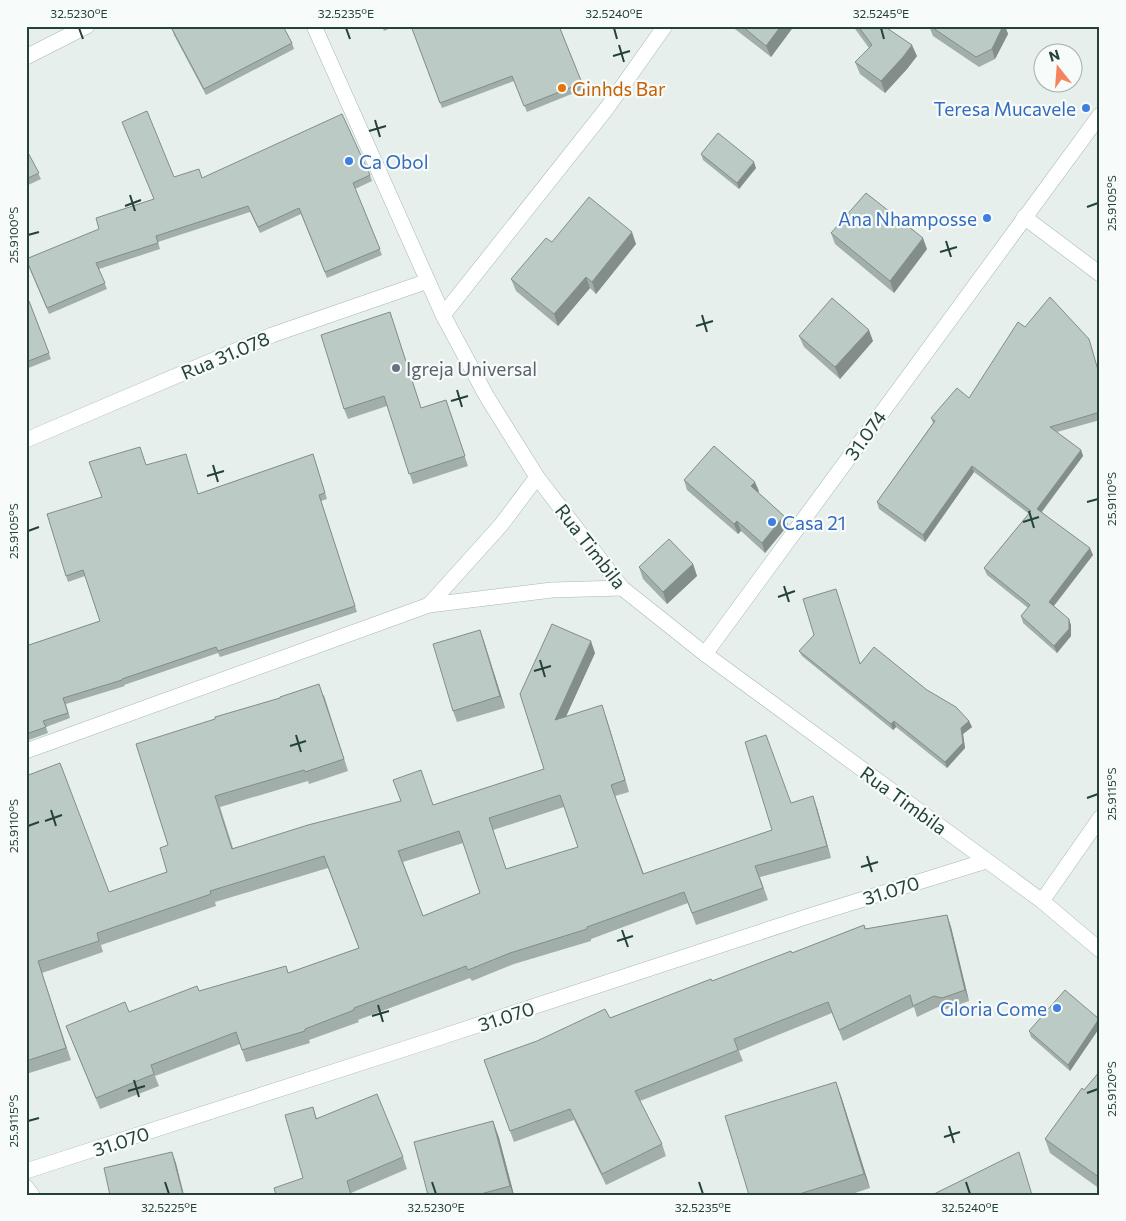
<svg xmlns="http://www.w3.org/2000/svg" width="1126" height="1221" font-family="Commissioner,sans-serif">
  <rect width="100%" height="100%" fill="#e6efeb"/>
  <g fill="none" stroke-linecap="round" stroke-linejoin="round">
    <defs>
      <g id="street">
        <polyline points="314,26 443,315 487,397 537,477 622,588 705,654 1042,901 1100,950"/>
        <polyline points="26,57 87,26"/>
        <polyline points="1024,217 1100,274"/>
        <polyline points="443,315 607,108 665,26"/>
        <polyline points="26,440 272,335 428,281"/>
        <polyline points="429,605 501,525 537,477"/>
        <polyline points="705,654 1100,115"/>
        <polyline points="26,751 429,605 552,590 622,588"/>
        <polyline points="1042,901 1100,818"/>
        <polyline points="26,1171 432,1040 809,916 986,861"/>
        <polyline points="26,1187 32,1195"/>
      </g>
    </defs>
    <!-- street casing -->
    <use href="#street" stroke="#a8b8b2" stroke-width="16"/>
    <!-- street -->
    <use href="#street" stroke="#fff" stroke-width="15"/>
  </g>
  <!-- wall -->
  <g fill="#a1aea9" fill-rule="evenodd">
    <polygon points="382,26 395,26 384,31"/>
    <polygon points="411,26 559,26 584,89 527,112 514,81 442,108"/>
    <polygon points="731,26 794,26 771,57"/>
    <polygon points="853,26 884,26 917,56 907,69 885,93 860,74 855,62 869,48"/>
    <polygon points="929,26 1005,26 1008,34 995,59 979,67 933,36"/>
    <polygon points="172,29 292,43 294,49 206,95 174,35"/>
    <polygon points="26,149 41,179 26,186"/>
    <polygon points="701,154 756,168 739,189 703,160"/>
    <polygon points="370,175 372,181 355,189 382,255 327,278 301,214 260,233 250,212 158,242 160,249 99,269 107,289 49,314 28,265 99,229 154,199 174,177 202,178"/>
    <polygon points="831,233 927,249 894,293 835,244"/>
    <polygon points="552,242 636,244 596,294 590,288 558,326 516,291 511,279"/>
    <polygon points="29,301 51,359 26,369 26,303"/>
    <polygon points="390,312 421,408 446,400 468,466 413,484 387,406 348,419 344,409"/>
    <polygon points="1025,327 1091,346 1100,376 1100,420 1057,432 1081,450 1083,456 1042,512 1093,555 1054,606 1071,625 1071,636 1057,653 1023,623 1021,616 1028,608 987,575 984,568 1029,514 974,472 925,542 879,509 877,502 933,423 931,418 969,398"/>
    <polygon points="799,336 873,341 840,379 804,347"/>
    <polygon points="313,454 327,499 321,501 357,612 220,657 218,653 124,685 125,686 66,704 70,718 46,727 48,733 26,741 26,646 100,621 85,576 68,582 66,576 102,497 146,465 198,494"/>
    <polygon points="684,480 759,491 758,492 784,516 788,525 765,553 741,531 738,534 687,490"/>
    <polygon points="693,564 697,576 667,604 643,579 639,567"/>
    <polygon points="480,630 505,708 457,722 453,711"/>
    <polygon points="799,651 860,664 927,690 969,721 972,727 963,734 965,748 947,768 896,727 893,730 802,656"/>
    <path d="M595,653L566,716L606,717L629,792L615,796L644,874L772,830L791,803L817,808L831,858L760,877L768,900L696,925L688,903L591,939V941L514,964L472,981L470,978L358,1020L359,1022L309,1040L310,1043L246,1062L240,1044L155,1076L159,1086L100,1109L66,1026L129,1012L286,966L288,973L359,948L328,868L215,902L216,906L101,945L103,952L42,973L71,1060L26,1074V776L109,892L167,872L168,845L136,744L324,695L348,771L309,784L308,781L220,807L233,848L433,805L544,769L520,694ZM564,807L578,847L506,869L493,830ZM463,843L480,893L423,916L403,862Z"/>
    <polygon points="947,915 951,927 969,1001 946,1009 938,1007 917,1017 914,1007 843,1041 832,1013 739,1051 743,1061 640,1101 662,1144 666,1156 606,1185 574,1120 514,1142 484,1060 610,1018 792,953 864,925 866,929"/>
    <polygon points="1099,1019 1100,1027 1070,1071 1031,1037 1029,1031"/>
    <polygon points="1100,1071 1100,1189 1050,1153 1045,1139"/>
    <polygon points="841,1096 870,1188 849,1195 749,1195"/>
    <polygon points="313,1107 317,1119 403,1157 407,1169 351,1193 303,1178"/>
    <polygon points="493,1121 499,1138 514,1195 428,1195"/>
  </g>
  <!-- shaded-wall -->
  <g fill="#838d89">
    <polygon points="781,26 794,26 771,57 766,46"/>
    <polygon points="1003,26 1005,26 1008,34 995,59 992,49"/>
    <polygon points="912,45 917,56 907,69 885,93 881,81"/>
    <polygon points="754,162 756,168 739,189 737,183"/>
    <polygon points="632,232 636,244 596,294 592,282"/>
    <polygon points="923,238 927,249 894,293 890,281"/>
    <polygon points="586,277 590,288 558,326 554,314"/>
    <polygon points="869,330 873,341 840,379 835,367"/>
    <polygon points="1081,450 1083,456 1039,515 1037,509"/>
    <polygon points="972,466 974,472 925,542 923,535"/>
    <polygon points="755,482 759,491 755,496 751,486"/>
    <polygon points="784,516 788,525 765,553 762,543"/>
    <polygon points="737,521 741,531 738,534 734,524"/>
    <polygon points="1090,548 1093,555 1052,608 1049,602"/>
    <polygon points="693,564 697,576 667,604 663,592"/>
    <polygon points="1069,619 1071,625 1071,636 1057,653 1054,646"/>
    <polygon points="480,630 484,641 505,708 500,696"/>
    <polygon points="591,641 595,653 559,732 555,720"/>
    <polygon points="602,705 606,717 629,792 625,780"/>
    <polygon points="894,721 896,727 893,730 891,724"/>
    <polygon points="969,721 972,727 963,734 965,748 947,768 945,762 961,728"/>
    <polygon points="813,796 817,808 831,858 827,846"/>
    <polygon points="947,915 951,927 969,1001 965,990"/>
    <polygon points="1099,1019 1100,1027 1070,1071 1068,1065"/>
    <polygon points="836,1082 841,1096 870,1188 864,1174"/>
    <polygon points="493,1121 499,1138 514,1195 513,1195 510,1186"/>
    <polygon points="172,1152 176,1163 184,1195 183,1195"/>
  </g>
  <!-- building -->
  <g fill="#bbcac4" stroke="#838d89" fill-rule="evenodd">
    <polygon points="178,26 283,26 292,43 204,89 172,29"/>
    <polygon points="411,26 559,26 582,83 524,106 512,76 440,103"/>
    <polygon points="742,26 781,26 766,46"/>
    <polygon points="858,26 884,26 912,45 903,57 881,81 855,62 872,45"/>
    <polygon points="930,26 1003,26 992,49 976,57"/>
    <polygon points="147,111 174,177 199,169 202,178 342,114 370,175 353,183 380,249 325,272 299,208 258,227 248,206 156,236 158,243 96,263 105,283 47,308 26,259 99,229 96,218 154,199 122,122"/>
    <polygon points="718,133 754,162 737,183 701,154"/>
    <polygon points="26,149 39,173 26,179"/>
    <polygon points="866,193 923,238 890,281 831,233"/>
    <polygon points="589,197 632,232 592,282 586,277 554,314 511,279 546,238 552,242"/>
    <polygon points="1050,297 1089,339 1100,377 1100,412 1050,427 1081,450 1037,509 1090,548 1049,602 1069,619 1069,629 1054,646 1021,616 1030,605 984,568 1031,511 972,466 923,535 877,502 935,421 931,418 957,388 969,398 1018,322 1025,327"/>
    <polygon points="832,298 869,330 835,367 799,336"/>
    <polygon points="29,301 49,353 26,362 26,303"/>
    <polygon points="390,312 421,408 446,400 465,456 409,474 384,396 344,409 321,335"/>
    <polygon points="714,446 755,482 751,486 784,516 762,543 737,521 734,524 684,480"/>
    <polygon points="140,447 146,465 186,454 198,494 313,454 325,493 319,495 355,606 218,651 216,647 122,679 122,680 63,698 68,713 43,721 46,727 26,734 26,646 100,621 83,570 66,576 47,514 102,497 89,462"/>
    <polygon points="669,539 693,564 663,592 639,567"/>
    <polygon points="836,589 860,664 874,647 927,690 956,707 969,721 961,728 963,743 945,762 894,721 891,724 799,651 814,635 803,599"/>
    <path d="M552,624L591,641L555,720L602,705L625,780L611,785L643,874L772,830L745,742L766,735L791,803L813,796L827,846L755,866L763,888L692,913L684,892L587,927V929L510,953L468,970L466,966L354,1008V1010L305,1029V1031L242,1050L236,1032L151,1065L154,1074L96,1098L66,1026L125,1002L129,1012L197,986L199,991L286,966L288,973L359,948L324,856L210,891L211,894L97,933L99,941L38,961L66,1048L26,1061V776L60,763L109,892L167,872L160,848L168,845L136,744L215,719V717L280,698V697L319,684L344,759L305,772L304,770L215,796L232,849L308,825L401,801L393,780L421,770L433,805L544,769L520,694ZM560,795L578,847L506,869L489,818ZM459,831L480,893L423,916L398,851Z"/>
    <polygon points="480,630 500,696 453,711 433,644"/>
    <polygon points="947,915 965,990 942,998 934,996 913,1006 910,995 839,1030 828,1002 734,1039 738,1050 635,1091 662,1144 602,1174 570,1109 510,1131 484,1060 537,1041 605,1009 610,1018 711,979 712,981 791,951 792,953 864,925 865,929"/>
    <polygon points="1065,990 1099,1019 1068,1065 1029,1031"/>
    <polygon points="1100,1071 1100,1178 1045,1139 1082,1088 1084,1090"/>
    <polygon points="836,1082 864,1174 796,1195 749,1195 725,1116"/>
    <polygon points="377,1094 403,1157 347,1181 351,1195 276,1195 274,1188 303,1178 285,1115 313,1107 316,1119"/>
    <polygon points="493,1121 510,1186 477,1195 428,1195 414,1142"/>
    <polygon points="172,1152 183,1195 110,1195 104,1168"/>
    <polygon points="1019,1152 1032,1195 932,1195"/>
  </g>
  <!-- ticks -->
  <path fill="none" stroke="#24423a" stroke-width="2" d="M79,28L83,39M346,28L350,39M614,28L617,39M881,28L884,39M619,45L624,62M613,56L630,51M375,120L380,137M369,131L386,126M130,195L135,211M125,206L141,200M1087,207L1098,203M28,235L39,232M946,241L951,257M940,252L957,247M702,315L707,332M696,326L713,321M457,390L462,407M451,401L468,396M213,465L218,482M207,476L224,471M1087,502L1098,499M1029,511L1034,528M1023,522L1039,517M28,531L39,527M784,586L789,602M778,597L795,591M540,660L545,677M534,671L551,666M296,735L301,752M290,746L306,741M1087,798L1098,794M51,810L56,826M45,821L62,815M28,826L39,822M867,856L872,872M861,867L878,862M622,930L628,947M617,941L633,936M378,1005L383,1022M372,1016L389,1011M134,1080L139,1097M128,1091L145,1086M1087,1093L1098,1089M28,1121L39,1118M949,1126L954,1143M944,1137L960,1132M165,1182L169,1194M432,1182L436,1194M699,1182L703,1194M966,1182L970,1194"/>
  <!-- markers -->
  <circle fill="#e8710a" stroke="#f7fbf9" stroke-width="2" cx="562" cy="88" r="5"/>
  <g fill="#3f7fe0" stroke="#f7fbf9" stroke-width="2">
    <circle cx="1086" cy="108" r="5"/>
    <circle cx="349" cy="161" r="5"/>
    <circle cx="987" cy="218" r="5"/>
    <circle cx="772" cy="522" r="5"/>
    <circle cx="1057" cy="1008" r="5"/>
  </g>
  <circle fill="#6b7280" stroke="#f7fbf9" stroke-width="2" cx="396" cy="368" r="5"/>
  <g text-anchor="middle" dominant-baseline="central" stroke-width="4.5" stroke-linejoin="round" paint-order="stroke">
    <!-- food labels -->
    <g font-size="19" fill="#c56008" stroke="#f7fbf9" text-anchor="start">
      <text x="572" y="88">Ginhds Bar</text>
    </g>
    <!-- shop labels -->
    <g font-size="19" fill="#366cbe" stroke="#f7fbf9" text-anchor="end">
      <text x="1076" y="108">Teresa Mucavele</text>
      <text x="359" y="161" text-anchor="start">Ca Obol</text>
      <text x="977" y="218">Ana Nhamposse</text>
      <text x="782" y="522" text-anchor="start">Casa 21</text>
      <text x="1047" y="1008">Gloria Come</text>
    </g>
    <!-- street labels -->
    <g font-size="19" fill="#24423a" stroke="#f7fbf9">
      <text transform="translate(225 355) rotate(-23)">Rua 31.078</text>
      <text transform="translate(865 435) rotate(-54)">31.074</text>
      <text transform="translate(591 546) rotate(52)">Rua Timbila</text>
      <text transform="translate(904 800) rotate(36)">Rua Timbila</text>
      <text transform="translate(891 890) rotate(-17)">31.070</text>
      <text transform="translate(506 1016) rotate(-18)">31.070</text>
      <text transform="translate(121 1141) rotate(-18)">31.070</text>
    </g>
    <!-- worship labels -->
    <g font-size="19" fill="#5b616d" stroke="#f7fbf9" text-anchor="start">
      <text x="406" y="368">Igreja Universal</text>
    </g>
  </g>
  <!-- border -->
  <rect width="1126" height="1221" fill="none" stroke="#f7fbf9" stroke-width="55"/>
  <!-- north arrow -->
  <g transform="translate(1058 68) rotate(343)"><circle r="24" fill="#f7fbf9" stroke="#a3b1ad"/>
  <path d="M0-4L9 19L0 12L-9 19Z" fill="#f4845f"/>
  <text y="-8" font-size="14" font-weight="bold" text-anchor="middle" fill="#24423a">N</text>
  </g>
  <rect x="28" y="28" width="1070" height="1166" fill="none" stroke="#24423a" stroke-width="2"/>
  <g font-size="12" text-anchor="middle" fill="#24423a">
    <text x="79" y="18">32.5230°E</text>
    <text x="346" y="18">32.5235°E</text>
    <text x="614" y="18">32.5240°E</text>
    <text x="881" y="18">32.5245°E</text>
    <text transform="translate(1112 203) rotate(-90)" y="4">25.9105°S</text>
    <text transform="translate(14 235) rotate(-90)" y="4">25.9100°S</text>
    <text transform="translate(1112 499) rotate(-90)" y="4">25.9110°S</text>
    <text transform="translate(14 531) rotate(-90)" y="4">25.9105°S</text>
    <text transform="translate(1112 794) rotate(-90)" y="4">25.9115°S</text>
    <text transform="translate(14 826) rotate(-90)" y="4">25.9110°S</text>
    <text transform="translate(1112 1089) rotate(-90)" y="4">25.9120°S</text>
    <text transform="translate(14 1121) rotate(-90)" y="4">25.9115°S</text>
    <text x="169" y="1212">32.5225°E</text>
    <text x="436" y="1212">32.5230°E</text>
    <text x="703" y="1212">32.5235°E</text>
    <text x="970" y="1212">32.5240°E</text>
  </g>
</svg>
